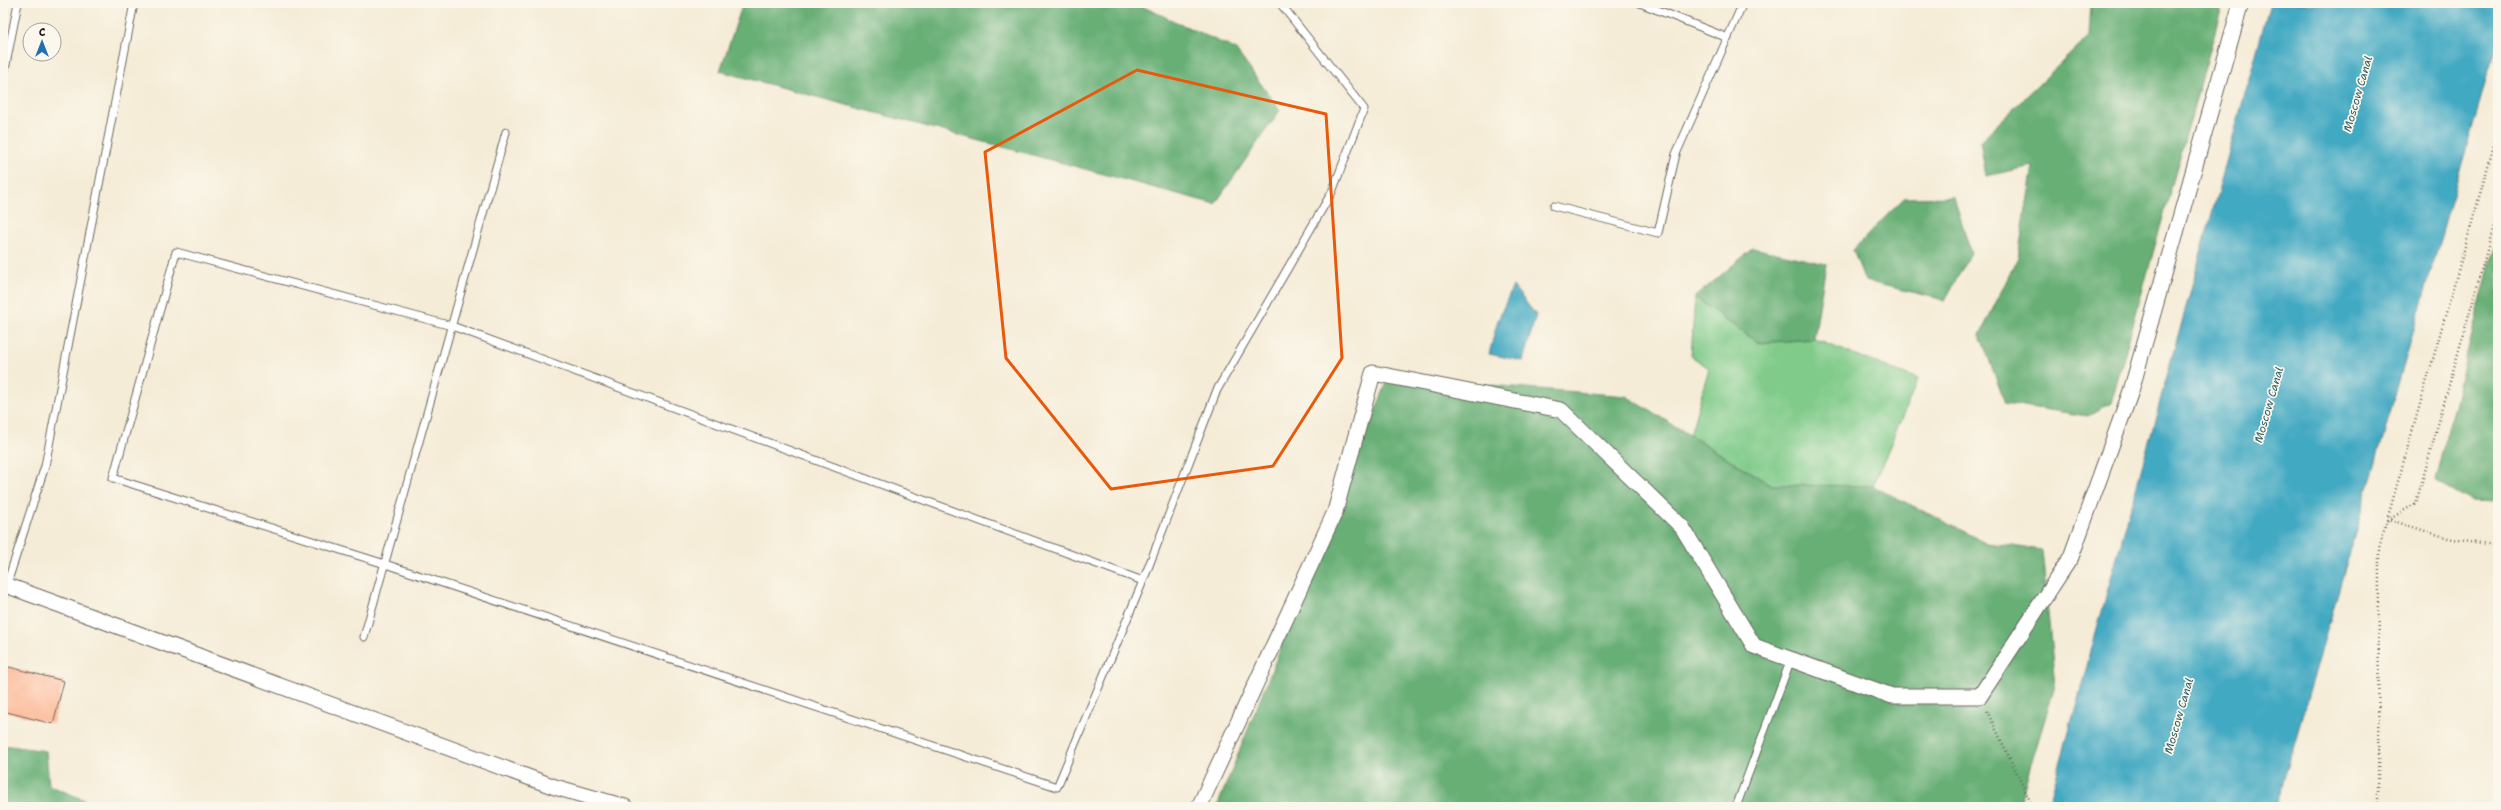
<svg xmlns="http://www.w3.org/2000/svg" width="2501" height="810" font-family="'Shantell Sans',sans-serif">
  <rect width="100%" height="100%" fill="#fbf7ec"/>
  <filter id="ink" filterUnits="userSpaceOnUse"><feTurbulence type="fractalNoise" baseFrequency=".025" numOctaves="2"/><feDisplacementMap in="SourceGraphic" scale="8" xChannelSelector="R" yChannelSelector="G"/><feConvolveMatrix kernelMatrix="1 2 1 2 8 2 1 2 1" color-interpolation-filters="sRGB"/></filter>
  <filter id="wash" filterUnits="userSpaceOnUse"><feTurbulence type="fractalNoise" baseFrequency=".012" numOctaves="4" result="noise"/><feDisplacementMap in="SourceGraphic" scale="16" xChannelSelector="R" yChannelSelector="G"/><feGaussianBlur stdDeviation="0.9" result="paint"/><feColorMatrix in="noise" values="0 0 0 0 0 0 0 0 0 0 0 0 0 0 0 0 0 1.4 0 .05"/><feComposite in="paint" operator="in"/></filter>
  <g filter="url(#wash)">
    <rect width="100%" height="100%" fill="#f5ecd7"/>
    <!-- green -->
    <polygon fill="#80cb8a" stroke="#4e7453" points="1695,297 1758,343 1814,339 1918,379 1873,486 1771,485 1690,435 1709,368 1691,356"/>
    <!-- forest -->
    <g fill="#68af76" stroke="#426649">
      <polygon points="743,3 1135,3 1235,49 1280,110 1215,204 720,71"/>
      <polygon points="2091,3 2223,3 2111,403 2087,416 2005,403 1980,335 2018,257 2033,166 1986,176 1980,141 2089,36"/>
      <polygon points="1954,197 1971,253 1945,300 1865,281 1853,250 1904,198"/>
      <polygon points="2498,232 2498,502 2471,501 2435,480"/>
      <polygon points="1753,248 1826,264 1814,339 1758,343 1695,297"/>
      <polygon points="1389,377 1626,396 1771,485 1873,486 1987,543 2042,550 2055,686 2018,807 1217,807"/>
      <polygon points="3,745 46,751 49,785 101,807 3,807"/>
    </g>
    <!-- water -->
    <g fill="#42a9c2" stroke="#2f626f">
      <polygon points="2270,3 2498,3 2498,39 2276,807 2048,807"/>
      <polygon points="1513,286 1536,315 1523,361 1489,354 1498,320"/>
    </g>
    <g id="blocks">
      <!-- building -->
      <polygon fill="#fdab85" points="5,666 64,681 53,724 3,711 3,675"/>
    </g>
  </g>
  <g filter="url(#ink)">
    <use href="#blocks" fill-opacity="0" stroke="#68655d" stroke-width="1"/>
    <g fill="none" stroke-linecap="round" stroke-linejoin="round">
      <defs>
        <g id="service">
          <polyline points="1640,3 1728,38"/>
          <polyline points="3,63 6,64 18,3"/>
          <polyline points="3,78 6,64"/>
          <polyline points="1554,206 1658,233 1676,154 1743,3"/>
          <polyline points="1143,581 452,326 176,252 113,478 385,564 1057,787 1143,581 1217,390 1332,192 1364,109 1280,3"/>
          <polyline points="3,596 45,466 134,3"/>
          <polyline points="364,637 506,132"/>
          <polyline points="1736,807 1791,659"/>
        </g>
        <g id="minor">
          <polyline points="3,584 555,787 625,807"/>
          <polyline points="1199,807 1335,512 1373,373 1561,410 1682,527 1754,646 1892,696 1980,696 2071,557 2131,391 2241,3"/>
        </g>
      </defs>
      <!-- service casing -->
      <use href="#service" stroke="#68655d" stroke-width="9"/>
      <!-- minor casing -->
      <use href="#minor" stroke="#68655d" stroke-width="17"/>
      <!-- path -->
      <g stroke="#68655d" stroke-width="2.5" stroke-dasharray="1 3" stroke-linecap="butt">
        <polyline points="2390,520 2448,538 2498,547"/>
        <polyline points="2387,521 2416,503 2498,211"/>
        <polyline points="1987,711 2033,807"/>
        <polyline points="2378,807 2379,548 2498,131"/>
      </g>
      <!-- service -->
      <use href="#service" stroke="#fff" stroke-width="7"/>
      <!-- minor -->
      <use href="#minor" stroke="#fff" stroke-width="15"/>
    </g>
  </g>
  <!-- marked area -->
  <path fill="none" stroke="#e8590c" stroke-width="3" stroke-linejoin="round" d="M1137,70L1326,114L1342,358L1273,466L1111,489L1006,358L985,152Z"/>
  <g text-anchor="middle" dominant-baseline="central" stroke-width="3.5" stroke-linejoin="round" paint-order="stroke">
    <!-- water labels -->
    <g font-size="11" font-style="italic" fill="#2d5b67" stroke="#fbf7ec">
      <text transform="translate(2358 94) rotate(-74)">Moscow Canal</text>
      <text transform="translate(2269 405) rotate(-74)">Moscow Canal</text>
      <text transform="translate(2179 716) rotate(-74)">Moscow Canal</text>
    </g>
  </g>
  <!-- margin -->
  <rect width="2501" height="810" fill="none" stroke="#fbf7ec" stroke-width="16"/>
  <!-- north arrow -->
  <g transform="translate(42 42)"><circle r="19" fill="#fbf7ec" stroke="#a29f99"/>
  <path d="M0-3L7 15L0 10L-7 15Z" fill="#1f6fb2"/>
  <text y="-6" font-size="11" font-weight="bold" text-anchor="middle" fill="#1c1c1c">С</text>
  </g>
</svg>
